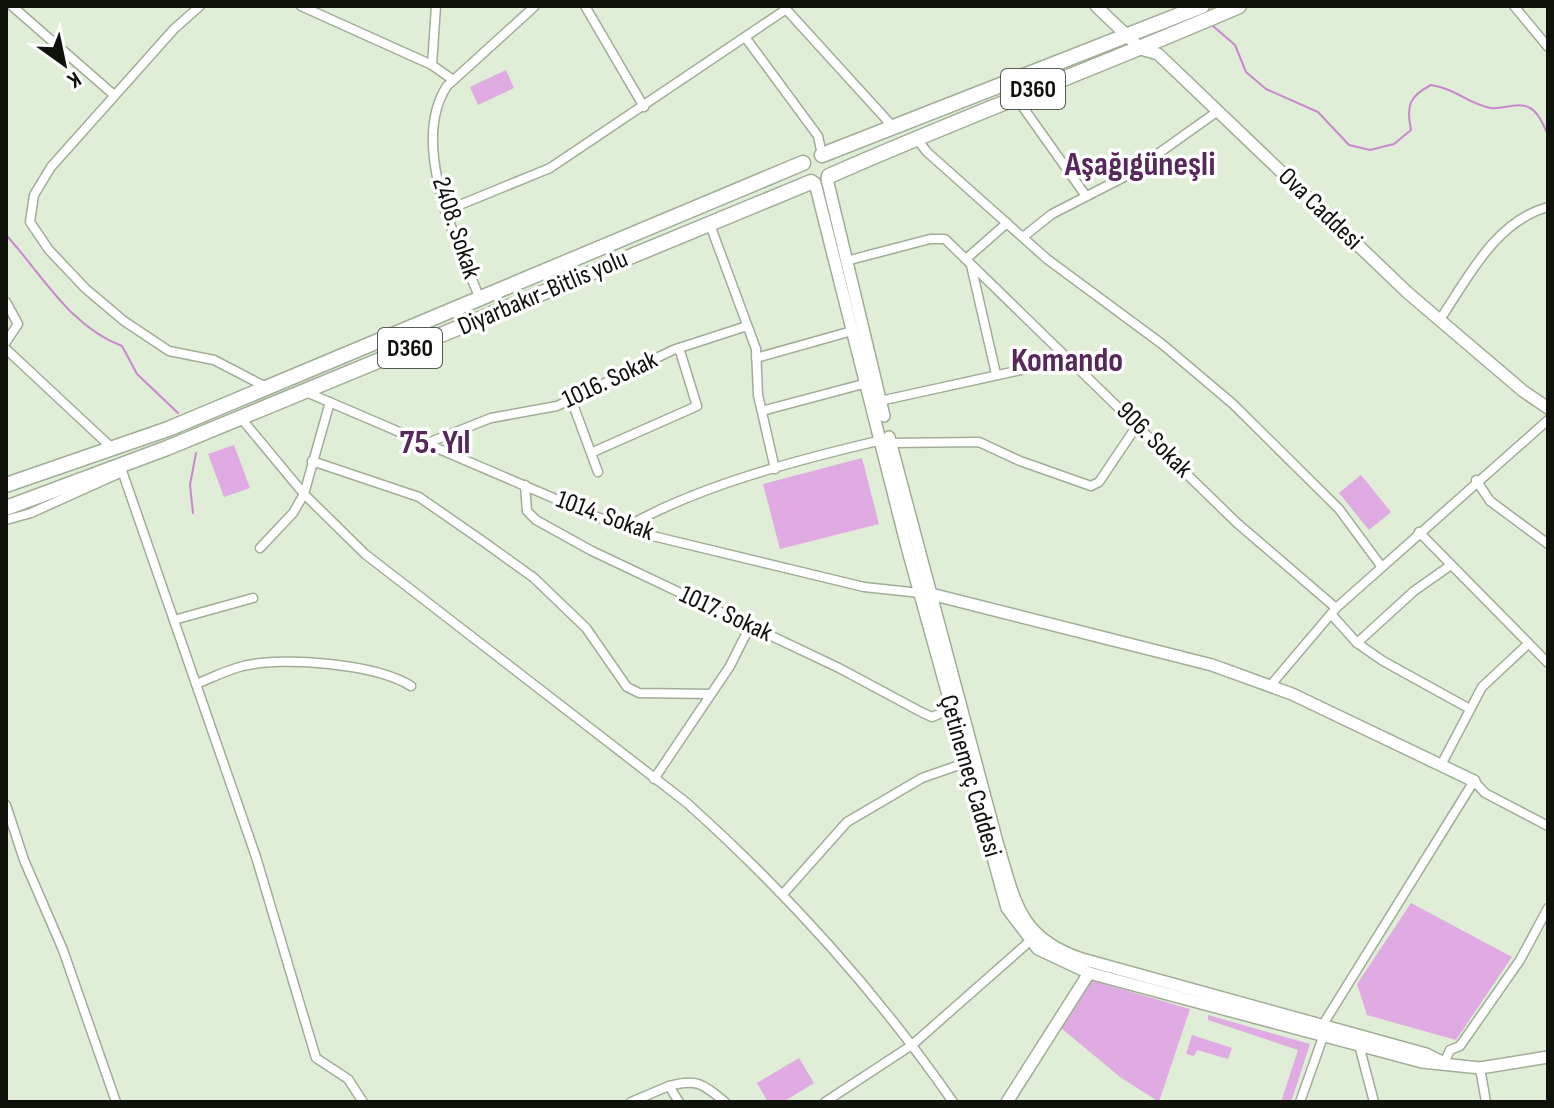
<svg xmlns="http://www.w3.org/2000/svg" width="1554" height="1108" font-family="'Sofia Sans Condensed',sans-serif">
  <rect width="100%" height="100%" fill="#e0eed7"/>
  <!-- green -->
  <g fill="#dfabe2">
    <polygon points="506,70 514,88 478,105 470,87"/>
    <polygon points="234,445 250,488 224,497 208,454"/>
    <polygon points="862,458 879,524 780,549 763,484"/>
    <polygon points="1361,475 1391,512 1369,530 1339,493"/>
    <polygon points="1411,903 1512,957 1456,1040 1367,1015 1357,984"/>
    <polygon points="1090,980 1190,1009 1159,1102 1120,1077 1061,1028"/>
    <polygon points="1208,1015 1310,1044 1291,1102 1281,1102 1298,1050 1208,1020"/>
    <polygon points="1192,1035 1232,1048 1228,1059 1197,1050 1194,1056 1186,1054"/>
    <polygon points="799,1058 814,1083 783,1102 768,1102 757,1083"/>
  </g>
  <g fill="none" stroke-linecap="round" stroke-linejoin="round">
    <!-- stream -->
    <g stroke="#c889cc" stroke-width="2">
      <path d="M1213,26L1235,45L1246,72L1266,89L1318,112L1349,145L1370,150L1394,144L1411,130C1406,106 1409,96 1431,85C1457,89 1468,104 1491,108C1503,110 1517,101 1530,108C1539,113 1544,126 1548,135"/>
      <path d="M6,235C42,274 70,327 122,346L137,374L178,413"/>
      <polyline points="193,513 190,485 196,453"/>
    </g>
    <defs>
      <g id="street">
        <polyline points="12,6 114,95"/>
        <polyline points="200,6 174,29 51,167 34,195 30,222 49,250 86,289 124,321 169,351 214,360 266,387"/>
        <polyline points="301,6 432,65 453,80"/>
        <polyline points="585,6 644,107"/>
        <polyline points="1514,6 1548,47"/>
        <polyline points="784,7 895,129"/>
        <polyline points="745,37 818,136 822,155"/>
        <polyline points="432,65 436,6"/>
        <polyline points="1015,96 1086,196"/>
        <polyline points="916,138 927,152 1047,259 1162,344 1233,404 1339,509 1381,566"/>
        <polyline points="445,211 550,168 785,10"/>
        <polyline points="709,222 756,349 758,395 775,469"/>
        <polyline points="1023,237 1052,214 1128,175 1218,111"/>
        <polyline points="966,259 1007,223"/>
        <polyline points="846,261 930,239 945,239 1237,523 1336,608"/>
        <polyline points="971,265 996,374"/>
        <path d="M480,299C457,242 409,144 447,86L535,6"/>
        <polyline points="6,302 18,324 6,342"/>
        <path d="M1441,318C1469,276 1496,221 1548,207"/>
        <polyline points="6,349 112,448"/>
        <polyline points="756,358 852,331"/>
        <polyline points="306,392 628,530 864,587 920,593"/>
        <polyline points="571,399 598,472"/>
        <polyline points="880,401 1071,359"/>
        <polyline points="762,411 867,383"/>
        <path d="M240,417L304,494L365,554L687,803C785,891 878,994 953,1102"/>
        <polyline points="890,443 979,442 1020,461 1091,486 1099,482 1138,424"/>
        <polyline points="425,444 491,418 557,406 673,350 747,326"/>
        <polyline points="593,452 697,406 679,348"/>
        <polyline points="312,461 419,497 484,542 534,578 586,628 627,687 639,693 711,694"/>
        <polyline points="120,465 256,857 316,1058 348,1079 363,1102"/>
        <polyline points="1476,480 1490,501 1548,544"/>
        <polyline points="525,485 527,511 536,520 592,551 839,668 923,713 932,717 951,709"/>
        <polyline points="6,520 31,513 122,472"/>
        <path d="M625,528C696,486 801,459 882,440"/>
        <polyline points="1419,532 1548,663"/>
        <polyline points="260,548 293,513 304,494 330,402"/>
        <polyline points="1331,614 1357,643 1383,661 1470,709"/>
        <polyline points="174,620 253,598"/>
        <polyline points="1357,643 1414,591 1451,565"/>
        <path d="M196,684C211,678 227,670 243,666C284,656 376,664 411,686"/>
        <polyline points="1270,686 1336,608 1548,420"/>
        <polyline points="1441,765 1482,687 1528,644"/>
        <polyline points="654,779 730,666 750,626"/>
        <polyline points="6,805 24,860 63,950 116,1102"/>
        <polyline points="783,894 847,822 922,778 965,763"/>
        <polyline points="1322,1026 1474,781 1485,793 1548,826"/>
        <polyline points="1359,1045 1374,1102"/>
        <polyline points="1444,1063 1450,1050 1460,1046 1520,960 1548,908"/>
        <polyline points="1480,1068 1486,1102"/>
        <polyline points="631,1102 669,1086"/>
        <path d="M679,1102L669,1086C697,1078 703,1084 725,1102"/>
        <polyline points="825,1102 912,1045 1030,941"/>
        <polyline points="1300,1102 1323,1037"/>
      </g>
      <g id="secondary">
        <polyline points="1096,6 1141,49 1158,54 1408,293 1523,391 1548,408"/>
        <polyline points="827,179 884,416"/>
        <polyline points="815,183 907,547 1007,908 1038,949 1089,973 1422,1062 1480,1068 1548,1057"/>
        <path d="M889,437L997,842C1015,901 1018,938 1082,959L1426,1054L1440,1061"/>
        <polyline points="931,594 1212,665 1292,694 1474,781"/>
        <polyline points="1007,1102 1089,973"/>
      </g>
      <g id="highway">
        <polyline points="822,155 1202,6"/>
        <path d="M829,176C965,116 1103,65 1239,6"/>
        <polyline points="6,485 168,429 803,163"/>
        <polyline points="6,508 167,448 811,182"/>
      </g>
    </defs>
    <!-- street casing -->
    <use href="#street" stroke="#a0ad97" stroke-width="11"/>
    <!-- secondary casing -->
    <use href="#secondary" stroke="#a0ad97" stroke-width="14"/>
    <!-- highway casing -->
    <use href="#highway" stroke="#a0ad97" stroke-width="17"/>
    <!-- street -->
    <use href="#street" stroke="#fff" stroke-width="8"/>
    <!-- secondary -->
    <use href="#secondary" stroke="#fff" stroke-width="11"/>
    <!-- highway -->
    <use href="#highway" stroke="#fff" stroke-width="14"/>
  </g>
  <g text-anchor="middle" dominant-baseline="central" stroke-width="7" stroke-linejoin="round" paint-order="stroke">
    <!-- shield labels -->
    <g fill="#fff" stroke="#565954" stroke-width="2">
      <rect x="1001" y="69" width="64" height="40" rx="6"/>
      <rect x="378" y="328" width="64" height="40" rx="6"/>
    </g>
    <g font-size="24" font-weight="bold" fill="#0e120b">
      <text x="1033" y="89">D360</text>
      <text x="410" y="348">D360</text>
    </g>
    <!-- street labels -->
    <g font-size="26" fill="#0e120b" stroke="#fff">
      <text transform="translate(1320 209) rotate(44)">Ova Caddesi</text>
      <text transform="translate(456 228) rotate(72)">2408. Sokak</text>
      <text transform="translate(543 293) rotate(-23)">Diyarbakır-Bitlis yolu</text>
      <text transform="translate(610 380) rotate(-25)">1016. Sokak</text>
      <text transform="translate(1154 440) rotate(45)">906. Sokak</text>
      <text transform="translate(605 516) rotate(20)">1014. Sokak</text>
      <text transform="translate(726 614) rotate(25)">1017. Sokak</text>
      <text transform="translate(970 776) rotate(74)">Çetinemeç Caddesi</text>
    </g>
    <!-- district labels -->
    <g font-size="34" font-weight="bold" fill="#57285b" stroke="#fff">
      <text x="1140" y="164">Aşağıgüneşli</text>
      <text x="1067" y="360">Komando</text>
      <text x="435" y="442">75. Yıl</text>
    </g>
  </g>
  <!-- border -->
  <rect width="1554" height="1108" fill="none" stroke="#0e120b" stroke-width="16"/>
  <!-- north arrow -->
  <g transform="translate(64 64) rotate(147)" stroke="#ffffff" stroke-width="6" paint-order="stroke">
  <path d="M0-6L14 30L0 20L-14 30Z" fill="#0e120b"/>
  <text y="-12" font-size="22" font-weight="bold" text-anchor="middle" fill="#0e120b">K</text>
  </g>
</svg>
